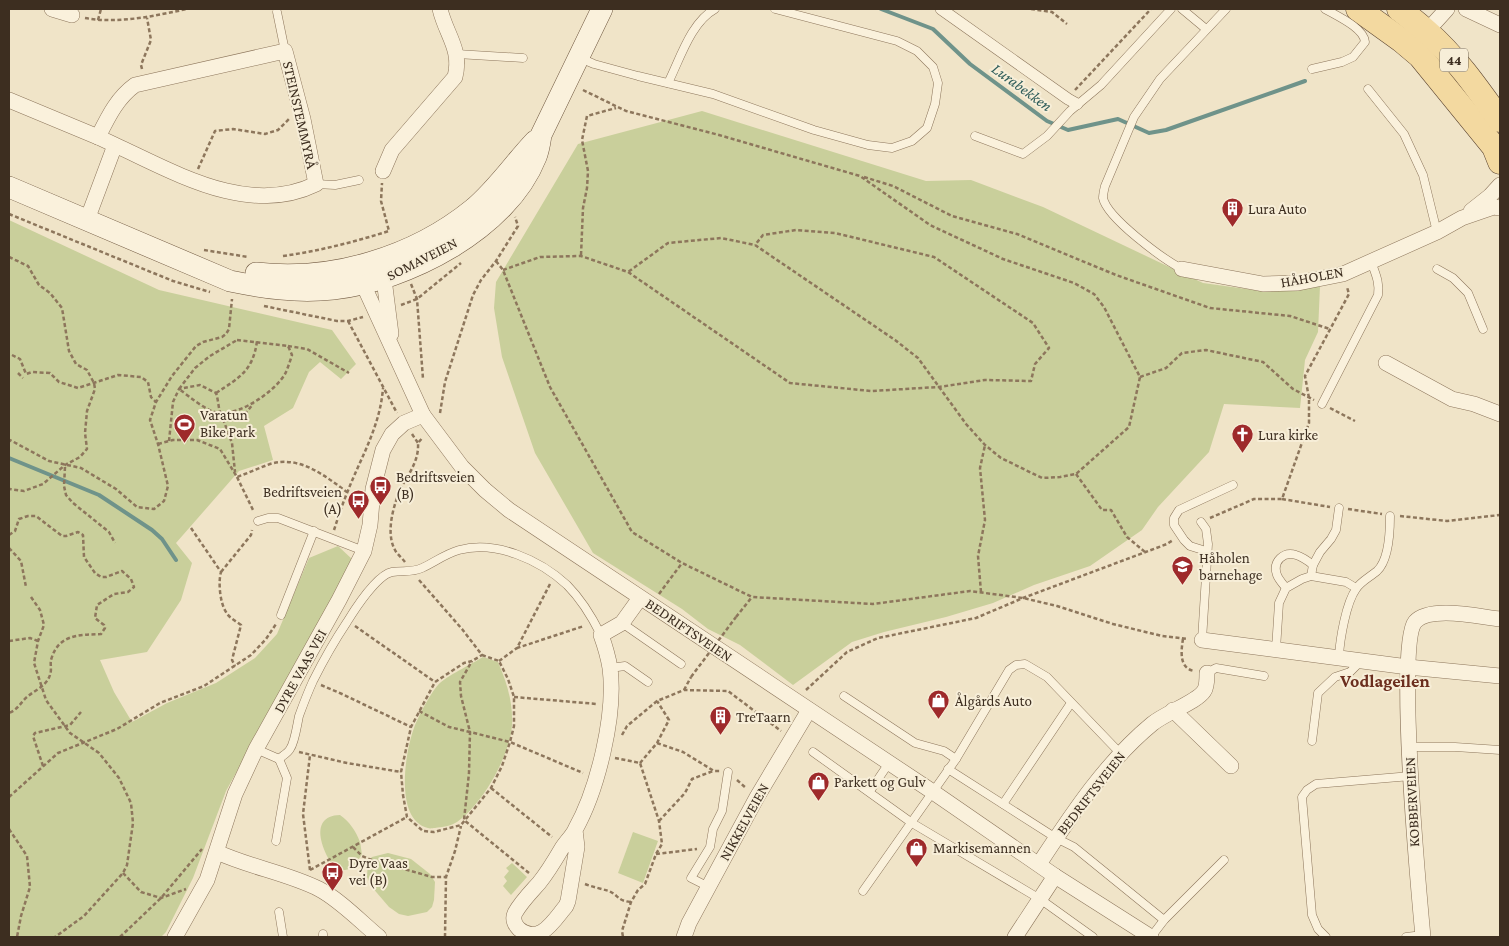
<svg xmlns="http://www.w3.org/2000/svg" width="1509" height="946" font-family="'Crimson Pro',serif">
  <rect width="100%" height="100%" fill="#f0e4c8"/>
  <!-- green -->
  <g fill="#c9cf9b">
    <polygon points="702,111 926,181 971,180 1043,207 1203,283 1261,291 1320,286 1318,332 1305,360 1300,408 1224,404 1209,452 1158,507 1142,530 1090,566 1034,585 993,603 946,617 884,632 852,642 793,685 740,645 708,629 682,609 593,553 535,453 502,357 494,308 496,282 578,144"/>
    <polygon points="9,220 159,290 332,330 356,364 341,379 320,362 309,372 293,408 264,426 273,460 239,471 176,543 192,563 181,600 147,652 100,660 114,692 132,722 167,703 216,683 255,658 277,634 309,558 338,546 353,560 226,791 193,878 166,932 161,937 9,937"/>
    <path d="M483,657L498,662C507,683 513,702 512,725C510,756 482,805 457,822C451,826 442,827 435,828C433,828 430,829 428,828C394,820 405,752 414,728C418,717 430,694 438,685C446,676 472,664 483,657Z"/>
    <path d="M340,815C349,821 356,831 360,842C361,846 361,850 362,854C355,865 352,872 336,870C324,855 306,816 340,815Z"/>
    <polygon points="633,832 658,841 643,883 618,873"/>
    <polygon points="388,853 411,859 430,874 435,882 434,900 432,907 427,912 408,916 399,914 389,907 371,886 367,877 368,861 372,857"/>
    <polygon points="512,863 527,877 511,895 503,886 507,881 504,877 509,871 506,868"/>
  </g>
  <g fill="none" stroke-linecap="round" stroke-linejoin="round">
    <!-- stream -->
    <g stroke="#6f938a" stroke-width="4">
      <polyline points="881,9 933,29 970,64 1047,121 1068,130 1118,119 1149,133 1166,130 1305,81"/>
      <polyline points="9,458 99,495 152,530 162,539 176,560"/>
    </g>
    <defs>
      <g id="service">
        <polyline points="1182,9 1206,29"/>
        <polyline points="277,12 285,51"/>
        <polyline points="457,54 523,58"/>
        <polyline points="580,58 594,64 638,76 713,94 814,130 868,145 892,148 912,141 927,128 935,104 938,83 933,67 917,51 897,41 775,9"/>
        <path d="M1312,69L1342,62L1353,57L1365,42C1364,28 1337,16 1325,9"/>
        <path d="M668,83C680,59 691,22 715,9"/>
        <polyline points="1368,89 1404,134 1423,175 1437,232"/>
        <polyline points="975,136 1023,154 1047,136 1070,111 1101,85 1171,9"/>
        <polyline points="316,184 335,185 359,180"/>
        <path d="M1182,269C1163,259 1107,218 1103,198C1103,194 1104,190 1105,186L1134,117L1160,79L1226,9"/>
        <polyline points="1437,269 1453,278 1468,293 1483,329"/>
        <path d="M1322,404L1378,295C1380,282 1375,273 1371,261"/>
        <polyline points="258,521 268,518 278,518 364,551"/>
        <polyline points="1201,522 1206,529 1208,544 1202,640"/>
        <polyline points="1206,551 1190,546 1184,540 1174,525 1174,518 1179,510 1233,485"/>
        <polyline points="1311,576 1313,565 1320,552 1331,539 1336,530 1339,508"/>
        <path d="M1286,588C1283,584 1279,580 1277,575C1272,561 1284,551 1296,555C1303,557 1308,561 1313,565"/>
        <polyline points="281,615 314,531"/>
        <polyline points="622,623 681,664"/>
        <polyline points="1276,649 1279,603 1286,588 1302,579 1311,576 1346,582 1356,588"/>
        <path d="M1339,656C1340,639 1346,603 1356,589C1360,582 1370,577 1377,571C1389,560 1390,531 1390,516"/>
        <polyline points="610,668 625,666 648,682"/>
        <polyline points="1207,673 1216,668 1264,676"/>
        <polyline points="844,696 915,743 944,751 956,759"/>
        <polyline points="1312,741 1318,693 1335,677 1350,672 1361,661"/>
        <polyline points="1409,747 1455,747 1500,750"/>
        <path d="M256,749L279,759C282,756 288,753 290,749C295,742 297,725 299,716C303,705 308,692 313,681C323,661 335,640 347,622C355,609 377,575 392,572C403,570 411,573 422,568C435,562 445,554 459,550C496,540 540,560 567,585C581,599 592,617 601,635"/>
        <polyline points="813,752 912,823 1040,899 1093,937"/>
        <polyline points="948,769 1056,838 1074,847 1164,920"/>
        <polyline points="870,791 889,763"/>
        <polyline points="1003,804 1071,703"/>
        <polyline points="276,841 287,778 279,759"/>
        <polyline points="709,887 691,878 710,847 713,829 722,811 728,772"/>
        <polyline points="863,891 956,759 1009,670 1016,665 1025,664 1047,677 1120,753"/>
        <polyline points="279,912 283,937"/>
        <polyline points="323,934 323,937"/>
        <polyline points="1151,937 1164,920 1224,860"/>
        <polyline points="1326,937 1318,929 1312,915 1302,797 1307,790 1316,784 1411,776"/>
        <polyline points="1406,937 1423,935"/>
      </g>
      <polyline id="pedestrian" points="941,9 1068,99 1077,104"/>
      <g id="minor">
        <polyline points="52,9 72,15"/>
        <polyline points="1466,9 1500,25"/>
        <polyline points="1427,31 1447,9"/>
        <polyline points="9,100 98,137"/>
        <path d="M383,171L392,150L455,77C462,49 446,35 440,9"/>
        <polyline points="1471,211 1490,196 1500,185"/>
        <path d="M87,220L115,145C176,173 249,217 316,184L303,119L285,51L135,85C117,98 108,117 98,137L115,145"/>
        <polyline points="1182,269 1263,284 1298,283 1343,274 1437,232 1462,218 1494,207 1500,208"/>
        <polyline points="378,272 384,279 391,334"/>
        <polyline points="366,275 363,284 423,415 462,467 485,490 509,510 933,792 1055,876 1151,937"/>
        <polyline points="1386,363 1452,399 1474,404 1500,414"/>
        <polyline points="1202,640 1408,667 1500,676"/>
        <polyline points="1173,710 1231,766"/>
        <path d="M575,830L577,847L568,901L566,906C554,920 540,946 519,929C515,925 512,919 515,913C521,902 531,892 539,883C548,872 555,860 562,848C566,842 572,836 575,830C598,789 616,714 610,668C608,656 605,646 601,635L622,623L640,598"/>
        <path d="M217,852C249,867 287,873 319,889C340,900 361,922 379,937"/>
        <path d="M1039,864C1072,814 1106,762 1152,724C1165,713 1197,702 1204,691C1207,687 1207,678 1207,673"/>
        <polyline points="175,937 207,880 235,794 256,749 339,600 364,551 370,525 373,489 383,450 392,434 404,423 423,415"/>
        <polyline points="684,937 689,923 757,797 809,710"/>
        <polyline points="1015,937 1055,876"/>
        <path d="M1423,937C1419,894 1396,645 1415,622C1430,605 1480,617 1500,619"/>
      </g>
      <g id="secondary">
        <path d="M9,187L230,281C264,288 298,293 333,289C407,281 507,230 536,157C539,150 540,142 541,135L602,9"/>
        <path d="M256,273C332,282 414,257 473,209C497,189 514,163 535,141"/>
      </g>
      <g id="primary">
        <polyline points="1358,9 1401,40 1420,56 1494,147 1500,162"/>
        <path d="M1399,9C1408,16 1417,23 1426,31C1455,56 1478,89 1500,120"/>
      </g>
    </defs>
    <!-- service casing -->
    <use href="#service" stroke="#8d765c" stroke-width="9"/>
    <!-- pedestrian casing -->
    <use href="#pedestrian" stroke="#8d765c" stroke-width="12"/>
    <!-- minor casing -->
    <use href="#minor" stroke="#8d765c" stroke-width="16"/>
    <!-- secondary casing -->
    <use href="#secondary" stroke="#6f573f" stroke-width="22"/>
    <!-- primary casing -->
    <use href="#primary" stroke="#5b4430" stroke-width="25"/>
    <!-- path -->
    <g stroke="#8d765c" stroke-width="2.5" stroke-dasharray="4 2.5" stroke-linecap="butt">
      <polyline points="1031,9 1052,12 1067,24"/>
      <path d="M85,18C119,24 154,16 187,9"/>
      <polyline points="98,20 101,9"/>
      <polyline points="142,69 141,65 151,40 147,18"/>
      <polyline points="583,90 626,111 719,135 860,176 930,225 1003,259 1074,283 1094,294 1104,307 1140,377 1129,427 1076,474 1060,477 1042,478 1001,458 985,445 966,424 918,358 895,340 755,245 721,238 668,243 628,272"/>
      <polyline points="1075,90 1151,9"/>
      <polyline points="198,169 215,131 233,129 265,134 278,130 290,118"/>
      <polyline points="864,177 893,186 952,216 1017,234 1116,275 1210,308 1290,316 1330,329"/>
      <polyline points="9,214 173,281 210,292"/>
      <polyline points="204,250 248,257"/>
      <polyline points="581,255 583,208 587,188 588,171 582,140 587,116 616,108"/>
      <path d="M283,256C319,251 354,242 389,231L381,201L382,183"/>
      <polyline points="9,257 28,266 39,285 50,293 62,308 69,351 76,364 87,370 94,383 95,389 87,411 85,433 87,449 80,457 65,465 43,484 24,491 9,489"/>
      <polyline points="496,261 503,270 550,387 632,532 682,563 752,597 873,604 970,591 1023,598 1057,606 1113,624 1162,636 1188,639"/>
      <polyline points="503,270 540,257 581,256 628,272 790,383 871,391 939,387 985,380 1031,381 1035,364 1049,348 1033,323 934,257 835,233 796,230 763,235 755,245"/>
      <polyline points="411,284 417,299 423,379"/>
      <polyline points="401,305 417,299 461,263"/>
      <polyline points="264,306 337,321 348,321 363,317"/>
      <polyline points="348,321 397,413"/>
      <path d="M237,340L288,346L292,355C290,361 288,368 285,374C274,392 242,414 220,413C208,413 189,396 179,389L195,368L210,356Z"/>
      <polyline points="288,346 307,349 349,373"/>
      <polyline points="12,355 20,359 26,374 32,372 50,373 59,382 78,388 118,375 141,377 148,382 151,397 156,402"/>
      <polyline points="18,373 23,378"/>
      <polyline points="1140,377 1166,368 1182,353 1206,350 1263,362 1293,389 1314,400"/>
      <path d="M216,393C239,378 253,371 257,341"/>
      <polyline points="1330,408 1355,421"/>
      <polyline points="440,413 445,382 473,295 481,280 496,261 518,226 515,217"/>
      <polyline points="223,419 232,443 235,472"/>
      <polyline points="412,434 418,443"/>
      <path d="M169,441L173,402L179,389L200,385L216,393C219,402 218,411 223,419C241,421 242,418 253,404"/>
      <polyline points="9,442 10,440 49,461 81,468 116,489 137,507 154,509 164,501 168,486 158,444 150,420 156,402 172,376 196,346 203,342 222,337 226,334 229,329 232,299"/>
      <path d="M158,444L173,440H197L220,449L237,477C248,473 259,468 270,464C300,455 325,476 347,492"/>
      <polyline points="65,467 64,486 66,495 73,503 109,532 115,543"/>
      <polyline points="1076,474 1102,510 1111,510 1127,537 1145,552"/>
      <polyline points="237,477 254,512"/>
      <polyline points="1282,499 1330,507"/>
      <polyline points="1348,509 1382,514"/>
      <polyline points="1400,516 1447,521 1500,515"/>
      <polyline points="1210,518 1254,499 1282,499 1309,423 1309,398 1305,376 1349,294 1347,287"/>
      <path d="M191,528L221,572C218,582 220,603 226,612C229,618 236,621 241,625L233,656L232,660L235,666"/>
      <path d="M334,530C338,518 342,505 347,493C361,457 380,427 383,388"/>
      <path d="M9,535L15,531L19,519L28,516H36L62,536H66L78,532L83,535L84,557L95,573L101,577H106L122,571L131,579L134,587L128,592L114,594L97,605L95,618L104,625L105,628L101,634C79,635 58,634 51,660C50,664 52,670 50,675C46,688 31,691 23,701C18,707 16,710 9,713"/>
      <polyline points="9,548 21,561 26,587"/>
      <path d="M405,562C402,558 397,554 395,550C385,532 394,503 402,486C410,472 419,460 418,443L423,437"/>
      <polyline points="221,572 251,535 252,530"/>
      <polyline points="419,580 462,629 482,655"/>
      <polyline points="550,584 517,648 584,626"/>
      <polyline points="981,592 978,556 985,520 980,468 985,445"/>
      <polyline points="659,594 682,563"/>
      <polyline points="31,597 40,610 44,625 38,641 34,663 46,700 70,733 99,753 119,778 131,803 133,823 127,865 123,873 84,916 55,937"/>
      <polyline points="736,617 752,597"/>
      <polyline points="355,626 435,682"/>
      <path d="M1183,639C1181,651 1179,668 1194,671"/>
      <polyline points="9,641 30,638 38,641"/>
      <polygon points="482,655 499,661 508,679 514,697 514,726 510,742 502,766 491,788 461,825 434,832 423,831 407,817 403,795 401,772 411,727 435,682 464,663 472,661"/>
      <polyline points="499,661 517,648"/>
      <polyline points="321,685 342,694 411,727"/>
      <polyline points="684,690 691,677"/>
      <polyline points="806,690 847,652 878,638 976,618 1023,598 1167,544 1173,540"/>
      <polyline points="514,697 597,704"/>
      <polyline points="419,711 449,727 470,732 461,696 460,682 472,661"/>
      <polyline points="622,735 627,726 657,701 684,690 728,691 781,731"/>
      <polyline points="657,743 683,752 714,771 720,771"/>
      <polyline points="299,752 347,763 401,772"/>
      <polyline points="615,758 640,763 659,821 662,844 656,854 645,884 638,890 631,902 622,931 623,937"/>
      <polyline points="640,763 657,743 669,720 657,701"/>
      <polyline points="43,766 33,736 35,733 70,725 81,712"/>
      <polyline points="737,780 746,788"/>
      <polyline points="491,788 552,837"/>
      <polyline points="9,797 58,753 117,729 160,703 204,686 251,655 266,639 276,624"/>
      <polyline points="659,821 685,793 692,779 713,771"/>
      <polyline points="9,829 27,856 30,887 21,916 17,937"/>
      <polyline points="353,847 362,856 369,859 432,877 446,877"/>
      <polyline points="656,854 697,849"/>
      <polyline points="310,870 407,817"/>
      <polyline points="310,870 303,814 310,755"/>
      <polyline points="123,873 141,892 161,898 186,889"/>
      <polyline points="529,873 464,820 469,773 470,732 510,742 583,773"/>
      <path d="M585,884C593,887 602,889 609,891C619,896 618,901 631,902"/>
      <polyline points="120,937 161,898 202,849"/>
      <polyline points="445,937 446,877 455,851 461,826"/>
    </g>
    <!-- service -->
    <use href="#service" stroke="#faf1dc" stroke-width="8"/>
    <!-- pedestrian -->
    <use href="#pedestrian" stroke="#faf1dc" stroke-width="11"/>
    <!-- minor -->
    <use href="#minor" stroke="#faf1dc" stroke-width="15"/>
    <!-- secondary -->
    <use href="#secondary" stroke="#faf1dc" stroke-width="21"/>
    <!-- primary -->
    <use href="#primary" stroke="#f3d9a0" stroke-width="24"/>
    <!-- path-bridge -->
    <polyline stroke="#8d765c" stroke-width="2.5" stroke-dasharray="4 2.5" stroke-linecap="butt" points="691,677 736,617"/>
  </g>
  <!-- icons -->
  <defs>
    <symbol id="building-pin" viewBox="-11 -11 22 30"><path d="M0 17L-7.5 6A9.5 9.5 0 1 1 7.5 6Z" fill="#9e2a2b" stroke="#f7eed8"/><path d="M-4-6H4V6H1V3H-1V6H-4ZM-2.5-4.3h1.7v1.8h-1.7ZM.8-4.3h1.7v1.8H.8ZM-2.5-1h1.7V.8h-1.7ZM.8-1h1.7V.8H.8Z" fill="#fff"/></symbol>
    <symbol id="stadium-pin" viewBox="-11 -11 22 30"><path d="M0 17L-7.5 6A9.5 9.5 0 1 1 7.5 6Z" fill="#9e2a2b" stroke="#f7eed8"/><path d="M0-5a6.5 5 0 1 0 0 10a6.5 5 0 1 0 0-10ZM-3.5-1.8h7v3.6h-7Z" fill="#fff"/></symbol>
    <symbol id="church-pin" viewBox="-11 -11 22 30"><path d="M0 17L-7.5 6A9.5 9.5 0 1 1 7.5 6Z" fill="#9e2a2b" stroke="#f7eed8"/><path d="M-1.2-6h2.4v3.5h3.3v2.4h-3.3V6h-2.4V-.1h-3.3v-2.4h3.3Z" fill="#fff"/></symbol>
    <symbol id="bus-pin" viewBox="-11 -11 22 30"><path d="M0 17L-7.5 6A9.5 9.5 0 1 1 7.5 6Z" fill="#9e2a2b" stroke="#f7eed8"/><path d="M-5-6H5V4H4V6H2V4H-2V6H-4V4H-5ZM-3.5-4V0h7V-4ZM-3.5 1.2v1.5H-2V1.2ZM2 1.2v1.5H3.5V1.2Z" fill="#fff"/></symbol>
    <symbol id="school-pin" viewBox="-11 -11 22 30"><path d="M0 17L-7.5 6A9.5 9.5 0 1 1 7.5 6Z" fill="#9e2a2b" stroke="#f7eed8"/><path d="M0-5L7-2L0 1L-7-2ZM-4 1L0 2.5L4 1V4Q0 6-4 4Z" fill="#fff"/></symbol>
    <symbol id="shop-pin" viewBox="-11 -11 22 30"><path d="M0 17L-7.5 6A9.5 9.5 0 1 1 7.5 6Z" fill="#9e2a2b" stroke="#f7eed8"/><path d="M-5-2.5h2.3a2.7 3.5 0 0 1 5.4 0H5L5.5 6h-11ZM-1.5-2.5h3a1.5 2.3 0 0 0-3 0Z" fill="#fff"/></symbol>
  </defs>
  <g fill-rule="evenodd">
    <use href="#building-pin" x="1220" y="196" width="25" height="34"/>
    <use href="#stadium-pin" x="172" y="412" width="25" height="34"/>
    <use href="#church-pin" x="1230" y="422" width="25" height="34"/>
    <use href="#bus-pin" x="368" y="474" width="25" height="34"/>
    <use href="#bus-pin" x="346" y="488" width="25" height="34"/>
    <use href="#school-pin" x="1170" y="554" width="25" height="34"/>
    <use href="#shop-pin" x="926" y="688" width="25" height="34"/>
    <use href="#building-pin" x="708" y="704" width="25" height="34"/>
    <use href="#shop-pin" x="806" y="770" width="25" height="34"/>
    <use href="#shop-pin" x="904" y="836" width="25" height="34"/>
    <use href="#bus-pin" x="320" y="860" width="25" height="34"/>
  </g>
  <g text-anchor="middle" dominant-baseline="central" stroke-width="4" stroke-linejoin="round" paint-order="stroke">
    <!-- shield labels -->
    <rect fill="#f7eed8" stroke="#756857" stroke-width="1" x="1440" y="48.5" width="28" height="23" rx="4"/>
    <g font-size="14" font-weight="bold" fill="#3d2e20">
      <text x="1454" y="60">44</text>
    </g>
    <!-- street labels -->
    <g font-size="15" fill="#3d2e20" stroke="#f7eed8">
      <text transform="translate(300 115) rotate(77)">STEINSTEMMYRÅ</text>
      <text transform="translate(422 259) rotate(-27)">SOMAVEIEN</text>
      <text transform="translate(1312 277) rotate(-10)">HÅHOLEN</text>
      <text transform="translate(689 630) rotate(34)">BEDRIFTSVEIEN</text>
      <text transform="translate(300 671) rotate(-61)">DYRE VAAS VEI</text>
      <text transform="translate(1091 793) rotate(-52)">BEDRIFTSVEIEN</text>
      <text transform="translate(1412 802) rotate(-93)">KOBBERVEIEN</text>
      <text transform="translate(744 822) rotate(-61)">NIKKELVEIEN</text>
    </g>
    <!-- poi labels -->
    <g font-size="15" fill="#3d2e20" stroke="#f7eed8" text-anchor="start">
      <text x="1248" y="209">Lura Auto</text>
      <text x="200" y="415">Varatun<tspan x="200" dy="17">Bike Park</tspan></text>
      <text x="1258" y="435">Lura kirke</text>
      <text x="396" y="477">Bedriftsveien<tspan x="396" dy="17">(B)</tspan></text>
      <text x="342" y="492" text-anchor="end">Bedriftsveien<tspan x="342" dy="17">(A)</tspan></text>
      <text x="1199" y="558">Håholen<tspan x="1199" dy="17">barnehage</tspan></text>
      <text x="955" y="701">Ålgårds Auto</text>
      <text x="736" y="717">TreTaarn</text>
      <text x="834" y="782">Parkett og Gulv</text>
      <text x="933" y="848">Markisemannen</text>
      <text x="349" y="863">Dyre Vaas<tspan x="349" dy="17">vei (B)</tspan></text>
    </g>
    <!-- water labels -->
    <g font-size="16" font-style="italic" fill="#2f5d5a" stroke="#f7eed8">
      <text transform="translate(1022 87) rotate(36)">Lurabekken</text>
    </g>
    <!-- quarter labels -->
    <g font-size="18" font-weight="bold" fill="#6b2e1e" stroke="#f7eed8">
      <text x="1385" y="681">Vodlageilen</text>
    </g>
  </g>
  <!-- border -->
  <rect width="1509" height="946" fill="none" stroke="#3d2e20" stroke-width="20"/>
</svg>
